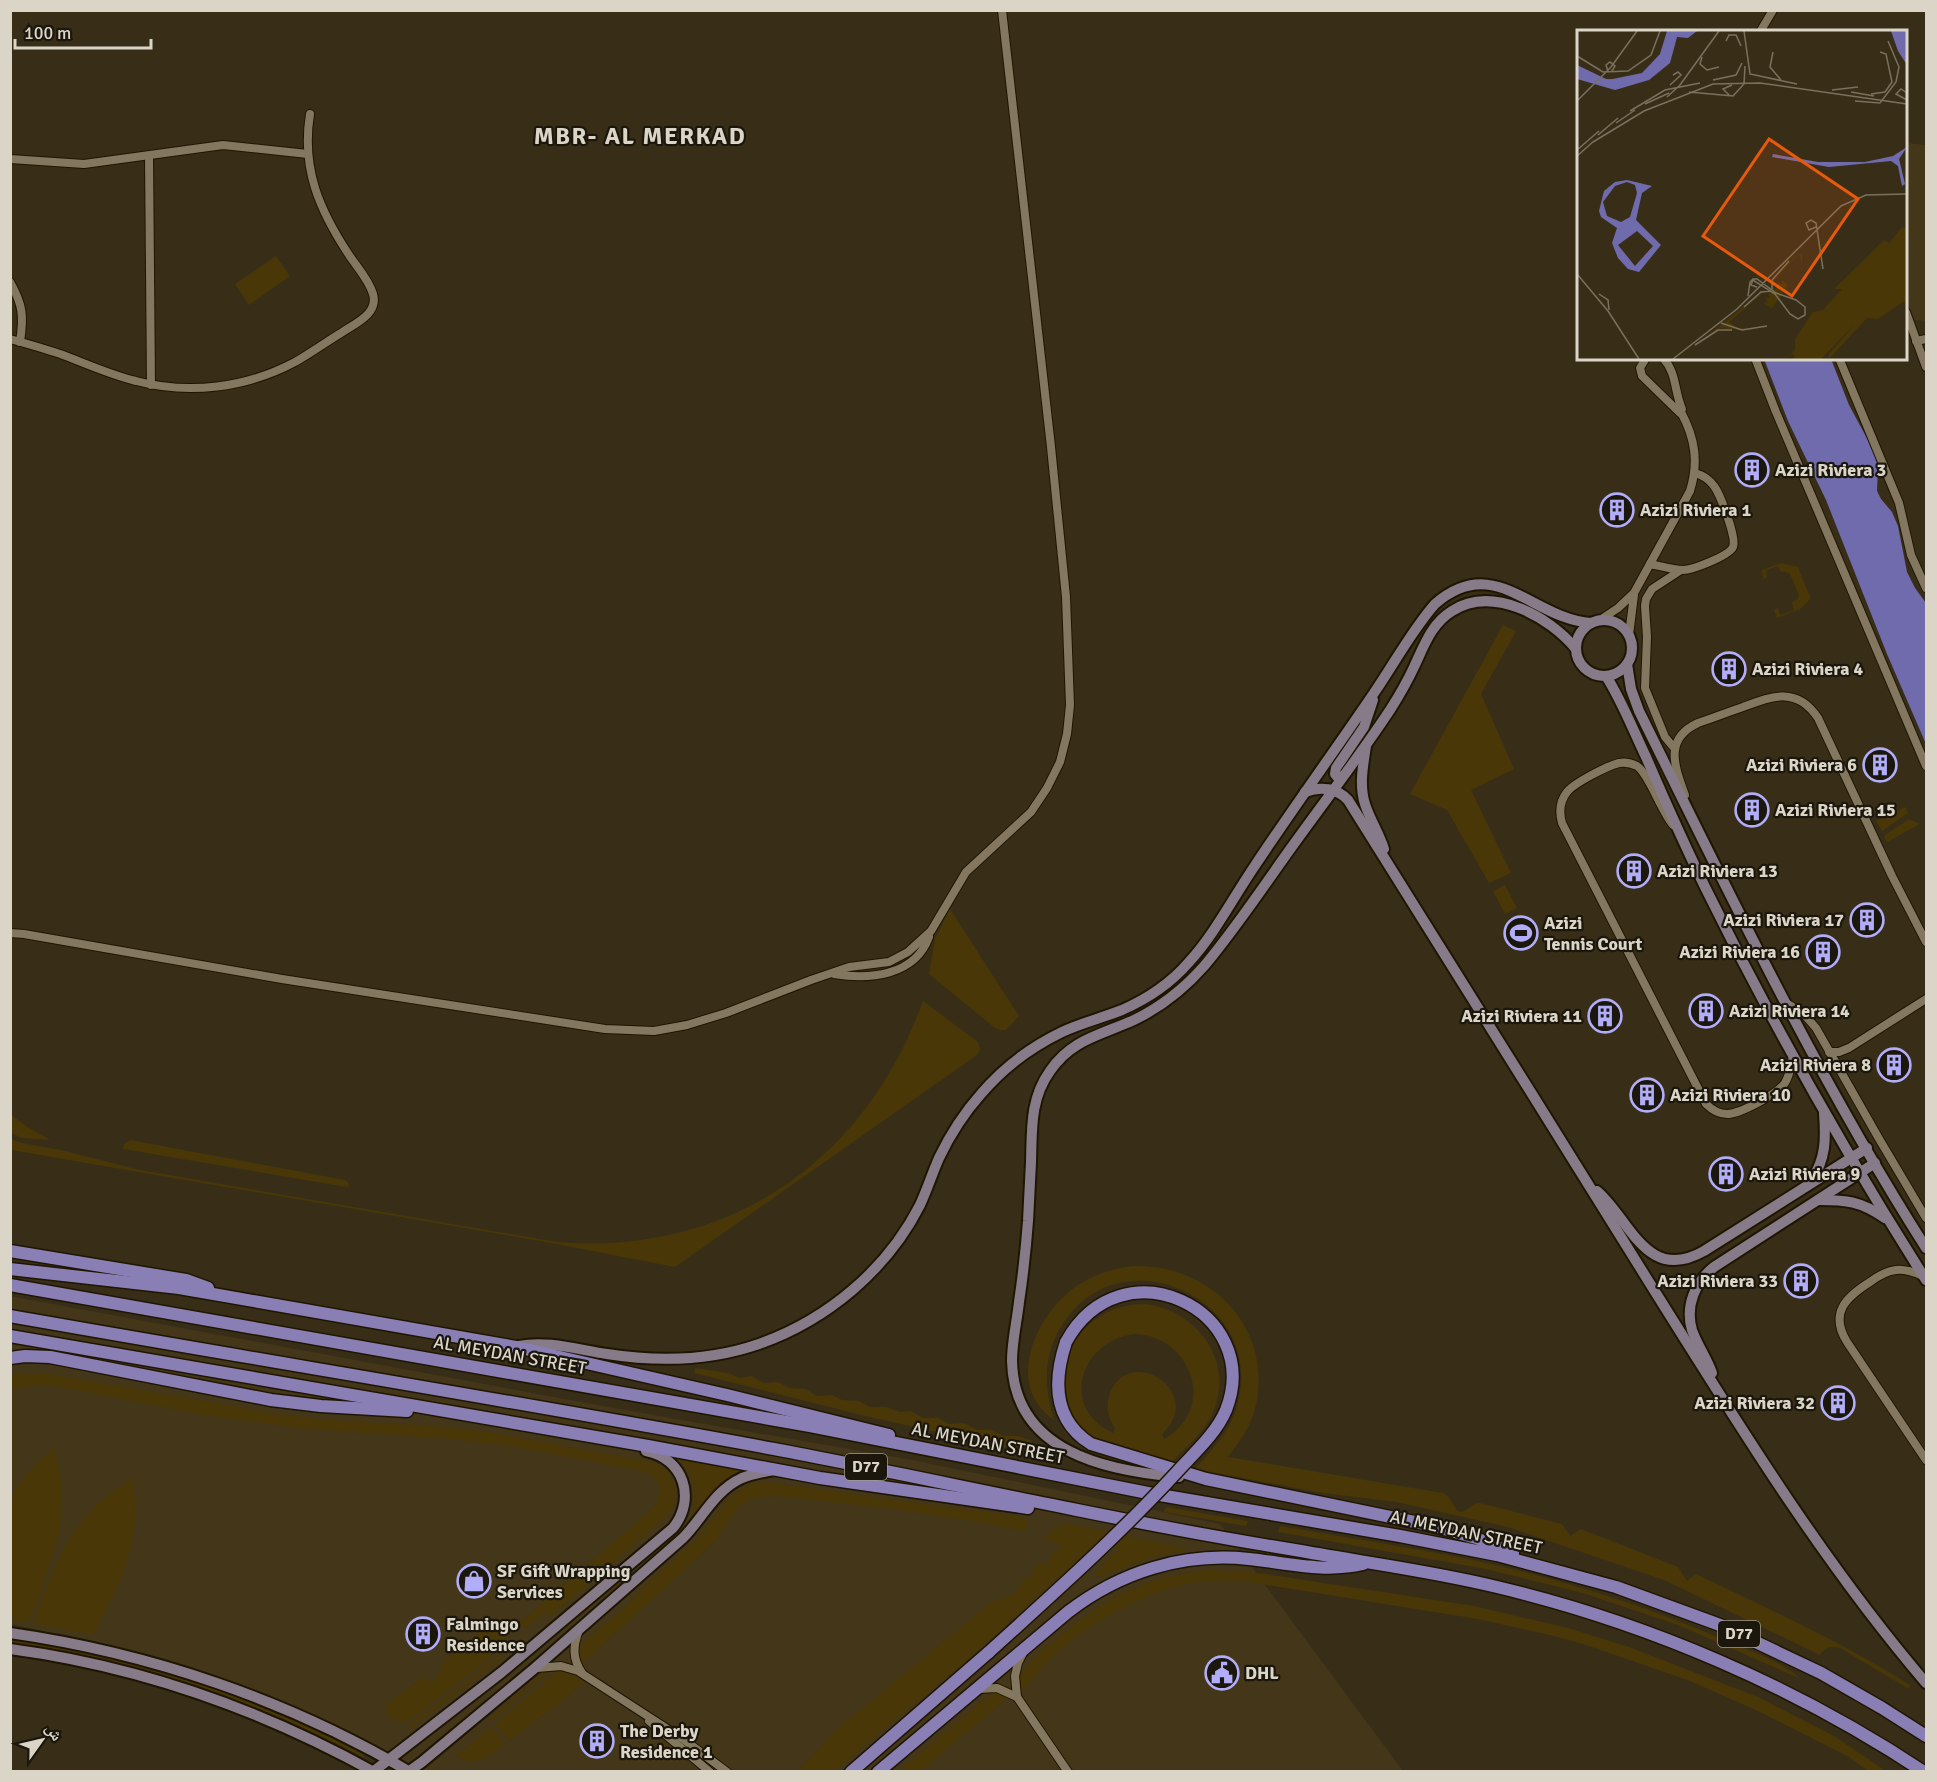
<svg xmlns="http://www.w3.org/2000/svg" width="1937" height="1782" font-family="Signika,'Noto Naskh Arabic',sans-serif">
  <rect width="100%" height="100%" fill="#382e18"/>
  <!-- built -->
  <g fill="#433619">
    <polygon points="1906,143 1926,145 1926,321 1906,319"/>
    <polygon points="10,1296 608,1407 912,1460 1220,1524 1403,1771 413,1771 313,1717 255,1691 211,1674 157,1657 11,1624"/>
  </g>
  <!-- green -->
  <g fill="#493708" fill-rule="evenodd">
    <polygon points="276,256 290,276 249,305 235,284"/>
    <path d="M1781,563L1798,567C1799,570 1809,595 1811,598L1800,609L1777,618L1774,610L1778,608L1780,615L1794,610L1792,602L1798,599L1799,595L1790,574L1785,571L1781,572L1778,566L1766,570L1767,577L1763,580L1762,570Z"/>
    <polygon points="1503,625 1516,631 1481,694 1514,769 1471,790 1511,873 1489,883 1447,810 1410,794"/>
    <polygon points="1905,807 1908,813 1882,831 1876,821"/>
    <polygon points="1909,819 1920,824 1887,842 1884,836"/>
    <polygon points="1505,885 1517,908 1505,914 1493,891"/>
    <polygon points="950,909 1019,1016 1006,1030 1000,1030 995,1028 929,974 935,939"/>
    <polygon points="1520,917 1533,942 1521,948 1508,923"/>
    <path d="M923,1001L978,1042L980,1050L977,1055L675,1267L546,1242L11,1150V1139L22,1143L61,1150L140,1170L557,1242C728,1256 865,1162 923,1001Z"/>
    <polygon points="10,1114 26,1126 50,1140 22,1138 11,1133"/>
    <polygon points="130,1140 345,1180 348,1182 349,1185 347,1187 123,1149 124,1144"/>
    <path d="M1134,1266C1212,1264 1275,1330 1255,1409C1250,1428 1239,1442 1228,1457L1443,1493C1452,1497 1452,1507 1460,1512C1468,1511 1471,1503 1480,1503L1562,1524L1570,1536L1581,1529L1678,1567L1687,1581L1696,1574C1769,1609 1842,1642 1910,1685L1909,1689L1840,1648C1831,1645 1825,1647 1820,1655L1664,1580L1508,1527L1396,1502L1323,1493L1195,1469C1211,1451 1229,1433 1236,1409C1272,1301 1119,1229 1061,1327C1043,1356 1044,1389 1054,1420C1003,1385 1036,1313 1078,1285C1095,1274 1114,1268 1134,1266Z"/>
    <path d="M1145,1304C1200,1311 1237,1365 1211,1417C1202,1434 1184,1449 1171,1463C1151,1457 1131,1451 1110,1444C1104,1442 1094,1441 1088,1437C1079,1431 1072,1416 1069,1407C1051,1352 1090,1304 1145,1304ZM1135,1334C1193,1337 1217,1410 1164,1439L1162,1434C1207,1393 1130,1343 1110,1393C1105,1406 1108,1418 1115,1428L1113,1433C1059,1408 1080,1340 1135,1334Z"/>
    <polygon points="695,1368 728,1373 740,1378 751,1376 764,1383 778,1382 790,1388 806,1389 817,1396 832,1395 842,1400 859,1401 870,1407 886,1407 900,1412 911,1411 923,1418 938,1418 949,1424 964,1423 977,1430 991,1430 1004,1436 1019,1436 1032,1441 1034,1448 1029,1453 861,1415 694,1373"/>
    <path d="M24,1373L51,1374L278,1414L331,1420L434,1426L489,1432L652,1462C675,1471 683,1496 667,1516L550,1617L546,1612L526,1628L517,1625L653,1508C665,1493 659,1476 642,1471L512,1446L451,1439L309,1429L210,1416L55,1386H32L11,1390V1375Z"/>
    <path d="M54,1448C75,1517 52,1559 29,1622L11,1620V1495L31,1468Z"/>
    <path d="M679,1457L745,1469C719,1480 706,1503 689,1525L688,1524C696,1508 698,1489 689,1473C686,1467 682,1463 679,1457Z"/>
    <path d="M133,1478C142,1543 123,1579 93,1635L33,1623C57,1559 70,1515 133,1478Z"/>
    <polygon points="766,1482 1023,1517 1027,1520 1028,1525 1025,1529 1021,1531 991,1524 885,1508 775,1496 756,1497 739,1507 716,1541 581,1665 579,1661 578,1647 627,1605 653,1578 695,1541 731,1496 751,1484"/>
    <polygon points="1166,1507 1248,1521 1246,1526 1164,1512"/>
    <polygon points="1066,1523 1189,1549 1145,1559 1101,1577 1095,1573 1120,1548 1097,1541 967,1660 834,1771 797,1772 838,1728 990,1603 1016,1593 1023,1580 1032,1575 1036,1565 1040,1563 1047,1565 1053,1553 1061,1547 1060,1544 1045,1540 1049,1531"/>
    <path d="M1280,1526C1344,1537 1409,1547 1473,1560C1557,1578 1641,1604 1720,1638C1744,1649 1782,1661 1801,1679L1678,1625L1583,1593L1486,1569L1278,1532Z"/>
    <path d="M1210,1570L1259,1573L1474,1606L1568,1628L1629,1647L1758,1697L1834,1736L1886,1771H1868L1849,1757L1758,1711L1690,1681L1586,1645L1550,1635L1478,1619L1242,1581C1222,1580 1202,1580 1182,1585C1132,1597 1053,1643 1027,1688L1018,1687C1021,1665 1038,1654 1054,1641C1104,1598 1144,1576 1210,1570Z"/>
    <path d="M489,1622L504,1633L508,1644L405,1723L387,1716L386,1704L424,1677L428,1681L435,1680C441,1673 441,1663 447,1658C459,1647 472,1642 482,1629L484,1630Z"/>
    <path d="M11,1639C135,1655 254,1695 365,1754L363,1757C250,1699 136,1663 11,1643Z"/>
    <polygon points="506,1650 500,1660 412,1727 408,1725"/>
    <polygon points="561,1668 573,1673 584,1681 566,1698 509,1741 495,1724"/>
    <polygon points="552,1670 492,1721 490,1718 540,1676"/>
    <polygon points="993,1692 997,1692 1009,1697 921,1771 897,1772"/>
    <path d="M491,1727L505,1744C489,1756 476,1769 456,1756Z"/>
  </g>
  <!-- water -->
  <polygon fill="#706bad" points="1764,359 1831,359 1849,405 1876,455 1878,470 1877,491 1881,499 1892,512 1898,526 1907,572 1915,588 1926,603 1926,744 1887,654 1826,500 1788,421"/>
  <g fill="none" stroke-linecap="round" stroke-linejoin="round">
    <defs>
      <g id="street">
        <polyline points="1760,32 1773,10"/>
        <polyline points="149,156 151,385"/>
        <polyline points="10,159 84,164 223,145 308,154"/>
        <path d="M10,282C23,305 24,316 20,342"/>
        <polyline points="1906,312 1926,367"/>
        <path d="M10,339C28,344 46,349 63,355C87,364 111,375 136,381C189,395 246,388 295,362C311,353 326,342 341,333C354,324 379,314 373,294C369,280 357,267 349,255C320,211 301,169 310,114"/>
        <polyline points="1916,341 1926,339"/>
        <path d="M1646,358L1640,368L1642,376L1680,413L1682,409C1674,391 1677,373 1663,358"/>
        <polyline points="1755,358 1776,412 1926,766"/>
        <polyline points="1839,358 1899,503 1911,555 1926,588"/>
        <path d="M1650,564C1661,566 1672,570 1683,570C1692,570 1729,556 1733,547C1737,538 1720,494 1714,486C1709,479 1702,475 1695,473"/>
        <path d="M1600,620L1618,608L1634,593L1690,491C1699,462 1695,438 1681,412"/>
        <polyline points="1629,635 1634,595"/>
        <polyline points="1675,749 1665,737 1645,688 1647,637 1645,606 1646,599 1652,589 1681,570"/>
        <path d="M1685,795C1675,767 1663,739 1698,723C1713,718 1728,712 1743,707C1772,696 1797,686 1818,718L1892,876L1926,942"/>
        <path d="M1673,825C1661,811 1649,774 1637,766C1631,763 1625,762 1619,763C1607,766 1574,783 1567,792C1559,802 1559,812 1562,823L1706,1104C1712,1110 1719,1114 1727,1114C1740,1114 1777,1094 1785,1083C1790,1075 1791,1065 1793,1056"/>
        <polyline points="10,933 24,934 282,979 605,1029 654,1031 687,1025 726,1013 811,980 849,967 889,962 908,952 931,931 966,872 1031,812 1047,788 1060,762 1067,734 1070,705 1066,597 1051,447 1002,10"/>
        <path d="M834,974C869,980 915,976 929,937"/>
        <polyline points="1786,1003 1803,1013 1816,1028 1878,1137 1926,1218"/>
        <polyline points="1829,1052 1839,1052 1849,1048 1926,999"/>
        <path d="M1923,1276C1914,1272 1906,1269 1896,1270C1886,1271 1878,1276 1870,1282C1846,1297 1829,1313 1847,1342L1926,1460"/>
        <path d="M579,1630C573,1646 572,1658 582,1673"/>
        <polyline points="1023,1653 1018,1663 1015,1676 1017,1697 1068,1772"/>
        <polyline points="537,1668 561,1666 578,1671 683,1739 727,1772"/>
        <polyline points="978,1689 997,1688 1017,1697"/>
        <polyline points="649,1721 710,1772"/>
      </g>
      <g id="secondary">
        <circle cx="1604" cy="648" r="28"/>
        <path d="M1627,664L1631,689L1639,711C1729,893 1817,1077 1926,1248"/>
        <path d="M1606,676C1622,701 1633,730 1646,757C1665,801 1685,846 1706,889C1772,1023 1846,1154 1926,1280"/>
        <path d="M1366,746C1363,766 1359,785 1365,804C1370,820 1379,833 1384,849"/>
        <polyline points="1340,780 1335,774 1336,768 1364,727 1373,700"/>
        <path d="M1305,792C1321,786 1337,788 1348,800C1449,961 1549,1121 1649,1282C1735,1419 1821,1560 1926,1683"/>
        <path d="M1811,1181C1826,1159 1826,1139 1824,1113"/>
        <path d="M1597,1191C1630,1219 1646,1284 1704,1251L1867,1148"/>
        <path d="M1818,1200C1847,1200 1860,1201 1885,1218"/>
        <path d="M519,1346C547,1340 579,1350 607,1354C658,1362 710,1361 759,1344C827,1320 887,1270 920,1205C927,1190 932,1174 939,1158C950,1135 964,1113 981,1094C1003,1068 1031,1047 1062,1032C1081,1023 1102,1018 1122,1010C1147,999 1171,983 1189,962C1214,935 1233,898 1254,867C1293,808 1334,752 1374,693C1394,664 1412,630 1435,604C1495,552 1532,619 1591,623"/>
        <path d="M1712,1373C1707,1358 1697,1345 1692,1330C1685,1306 1695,1282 1714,1267L1875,1163"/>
        <path d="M1179,1477C1106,1471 1014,1452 1012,1361C1012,1341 1017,1321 1019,1302C1023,1275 1026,1248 1028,1221C1029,1201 1030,1182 1031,1162C1032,1129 1030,1099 1050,1071C1072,1039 1101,1035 1134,1020C1161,1007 1185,988 1205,965C1236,928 1263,887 1291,848C1324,802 1359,757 1390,710C1399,696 1407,682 1414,667C1424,646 1431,624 1452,611C1492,585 1549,616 1576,649"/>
        <path d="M10,1633C150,1653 288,1700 410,1772"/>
        <path d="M10,1649C138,1666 262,1710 374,1772"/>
        <path d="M374,1771L502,1672L673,1528C697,1498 683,1458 646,1451"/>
        <path d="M408,1772L422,1762L535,1668L683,1538C702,1519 715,1490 742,1478C752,1474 763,1472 774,1470"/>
      </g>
      <g id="primary">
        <polyline points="10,1251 186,1280 208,1288"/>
        <polyline points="10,1269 179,1288 516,1347 727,1395 889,1435"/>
        <polyline points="10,1285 810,1426 1148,1493 1400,1536 1497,1555 1616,1587 1720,1625 1821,1673 1882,1708 1926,1736"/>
        <path d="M10,1316C265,1361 520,1402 774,1449C875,1468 976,1490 1077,1510C1151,1525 1226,1539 1301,1551C1367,1563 1432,1571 1497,1587C1648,1623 1794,1686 1924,1772"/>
        <polyline points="10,1336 648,1446 820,1478 1028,1508"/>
        <path d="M1066,1342C1053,1381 1053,1420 1091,1444L1206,1479L1434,1526L1476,1538L1513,1553"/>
        <polyline points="10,1358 25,1356 50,1357 271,1400 321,1406 407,1411"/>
        <polyline points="851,1772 989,1652"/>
        <path d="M878,1772L1068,1612C1120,1572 1183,1552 1249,1559C1288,1563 1324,1573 1363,1564"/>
      </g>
    </defs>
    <!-- street casing -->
    <use href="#street" stroke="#1f1602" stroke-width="10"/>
    <!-- secondary casing -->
    <use href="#secondary" stroke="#1f1602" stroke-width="14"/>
    <!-- primary casing -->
    <use href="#primary" stroke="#1f1602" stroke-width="15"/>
    <!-- street -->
    <use href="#street" stroke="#83775f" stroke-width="8"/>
    <!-- secondary -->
    <use href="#secondary" stroke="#877b8a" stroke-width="10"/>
    <!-- primary -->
    <use href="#primary" stroke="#8a7fb4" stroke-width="12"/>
    <defs>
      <path id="primary-bridge" d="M989,1652C1053,1594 1117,1537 1176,1473C1193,1454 1216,1434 1226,1410C1265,1310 1121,1241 1066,1342"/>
    </defs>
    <!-- primary-bridge casing -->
    <use href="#primary-bridge" stroke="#1f1602" stroke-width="15" stroke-linecap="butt"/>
    <!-- primary-bridge -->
    <use href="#primary-bridge" stroke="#8a7fb4" stroke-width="12"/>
  </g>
  <!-- icons -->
  <defs>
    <symbol id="building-ring" viewBox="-11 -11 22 22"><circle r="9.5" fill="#1b170d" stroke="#b2adf9" stroke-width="1.5"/><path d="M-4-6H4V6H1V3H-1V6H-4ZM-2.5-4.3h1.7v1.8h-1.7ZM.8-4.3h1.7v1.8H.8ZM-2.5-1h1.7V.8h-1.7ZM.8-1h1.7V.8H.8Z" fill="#b2adf9"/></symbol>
    <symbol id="stadium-ring" viewBox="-11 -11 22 22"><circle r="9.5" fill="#1b170d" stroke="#b2adf9" stroke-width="1.5"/><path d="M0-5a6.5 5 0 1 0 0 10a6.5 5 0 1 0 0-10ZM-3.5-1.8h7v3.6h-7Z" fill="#b2adf9"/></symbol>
    <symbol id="shop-ring" viewBox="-11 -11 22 22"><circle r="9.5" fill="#1b170d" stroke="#b2adf9" stroke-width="1.5"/><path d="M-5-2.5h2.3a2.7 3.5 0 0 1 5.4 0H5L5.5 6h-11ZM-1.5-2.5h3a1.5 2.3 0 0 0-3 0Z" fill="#b2adf9"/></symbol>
    <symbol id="civic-ring" viewBox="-11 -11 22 22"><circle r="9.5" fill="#1b170d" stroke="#b2adf9" stroke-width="1.5"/><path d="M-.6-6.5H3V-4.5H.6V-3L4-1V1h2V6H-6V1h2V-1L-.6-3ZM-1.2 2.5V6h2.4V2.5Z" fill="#b2adf9"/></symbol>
  </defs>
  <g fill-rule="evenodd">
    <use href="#building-ring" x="1733" y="451" width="38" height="38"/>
    <use href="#building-ring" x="1598" y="491" width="38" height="38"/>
    <use href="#building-ring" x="1710" y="650" width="38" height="38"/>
    <use href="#building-ring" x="1861" y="746" width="38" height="38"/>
    <use href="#building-ring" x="1733" y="791" width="38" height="38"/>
    <use href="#building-ring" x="1615" y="852" width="38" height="38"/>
    <use href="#building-ring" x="1848" y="901" width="38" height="38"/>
    <use href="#stadium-ring" x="1502" y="914" width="38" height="38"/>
    <use href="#building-ring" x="1804" y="933" width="38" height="38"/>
    <use href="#building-ring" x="1687" y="992" width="38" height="38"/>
    <use href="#building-ring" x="1586" y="997" width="38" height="38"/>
    <use href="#building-ring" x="1875" y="1046" width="38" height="38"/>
    <use href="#building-ring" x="1628" y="1076" width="38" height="38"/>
    <use href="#building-ring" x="1707" y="1155" width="38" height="38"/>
    <use href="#building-ring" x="1782" y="1262" width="38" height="38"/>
    <use href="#building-ring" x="1819" y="1384" width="38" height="38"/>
    <use href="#shop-ring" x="455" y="1562" width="38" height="38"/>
    <use href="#building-ring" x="404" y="1615" width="38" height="38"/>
    <use href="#civic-ring" x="1203" y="1654" width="38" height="38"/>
    <use href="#building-ring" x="578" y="1722" width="38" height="38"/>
  </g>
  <g text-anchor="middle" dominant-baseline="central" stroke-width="4.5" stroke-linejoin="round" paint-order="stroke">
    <!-- shield labels -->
    <g fill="#1b170d" stroke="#a19c90" stroke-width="1.5">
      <rect x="845" y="1454" width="42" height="26" rx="4.5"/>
      <rect x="1718" y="1621" width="42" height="26" rx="4.5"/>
    </g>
    <g font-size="16" font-weight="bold" fill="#dbd5c8">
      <text x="866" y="1467">D77</text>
      <text x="1739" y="1634">D77</text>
    </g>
    <!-- poi labels -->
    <g font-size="18" font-weight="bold" fill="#dbd5c8" stroke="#1b170d" text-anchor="start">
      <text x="1775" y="470">Azizi Riviera 3</text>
      <text x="1640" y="510">Azizi Riviera 1</text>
      <text x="1752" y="669">Azizi Riviera 4</text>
      <text x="1857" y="765" text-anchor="end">Azizi Riviera 6</text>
      <text x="1775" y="810">Azizi Riviera 15</text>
      <text x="1657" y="871">Azizi Riviera 13</text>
      <text x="1844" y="920" text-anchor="end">Azizi Riviera 17</text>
      <text x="1544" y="923">Azizi<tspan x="1544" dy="21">Tennis Court</tspan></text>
      <text x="1800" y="952" text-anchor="end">Azizi Riviera 16</text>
      <text x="1729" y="1011">Azizi Riviera 14</text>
      <text x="1582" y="1016" text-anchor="end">Azizi Riviera 11</text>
      <text x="1871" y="1065" text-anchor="end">Azizi Riviera 8</text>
      <text x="1670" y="1095">Azizi Riviera 10</text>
      <text x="1749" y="1174">Azizi Riviera 9</text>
      <text x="1778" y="1281" text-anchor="end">Azizi Riviera 33</text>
      <text x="1815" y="1403" text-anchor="end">Azizi Riviera 32</text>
      <text x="497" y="1571">SF Gift Wrapping<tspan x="497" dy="21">Services</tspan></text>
      <text x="446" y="1624">Falmingo<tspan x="446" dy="21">Residence</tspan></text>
      <text x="1245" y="1673">DHL</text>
      <text x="620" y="1731">The Derby<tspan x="620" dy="21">Residence 1</tspan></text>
    </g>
    <!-- street labels -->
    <g font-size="18" fill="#dbd5c8" stroke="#1b170d">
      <text transform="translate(510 1355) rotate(10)">AL MEYDAN STREET</text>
      <text transform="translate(988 1443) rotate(11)">AL MEYDAN STREET</text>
      <text transform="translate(1466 1532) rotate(12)">AL MEYDAN STREET</text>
    </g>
    <!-- district labels -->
    <g font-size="24" font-weight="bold" letter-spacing="1.5" fill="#dbd5c8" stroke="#1b170d">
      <text x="640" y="136">MBR- AL MERKAD</text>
    </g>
  </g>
  <!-- overview -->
  <g transform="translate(1577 30)">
    <rect width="330" height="330" fill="#382e18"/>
    <path d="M325,197L330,199V279L327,271L301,289L290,288L252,329V324L278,294L244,329H218L216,323L208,329L218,320V309L236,282L246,280L265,259H257L307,210L312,213ZM221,223L225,224V235L222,223L197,251L196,255L197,259L202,257L200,252L205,254V249L211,256L195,278L186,273L191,272L188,268H193L191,264L194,263L187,262L152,292L161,298H176L163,299L151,295L164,300L144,298L129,307L184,263L189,261L194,262L196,250Z" fill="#493708"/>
    <path d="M90,1H120L111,8L100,7L93,33L72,50L38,60L0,49V35L31,50L65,43L83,24ZM314,1H330V35L321,21ZM330,117L322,129L328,154L325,156L321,136L314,131L252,137L195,127L196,124L241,132H288L316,126ZM50,150L75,156L65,163L59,190L84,215L62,242L51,239L41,228L35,213L40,198L24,187L22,181L27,161L38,152ZM50,152L58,155L60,163L53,187L44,192L30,186L26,172L38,156ZM60,201L76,216L58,236L41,215Z" fill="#706bad" fill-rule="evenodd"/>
    <path fill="none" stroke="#706bad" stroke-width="3" d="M0,40L18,49M23,50L50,52L69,44L82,33L95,1"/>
    <path fill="none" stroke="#79715e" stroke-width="1.5" d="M167,1L173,44L220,54M149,11L152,5H159L164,16M196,22L193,37L204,50M0,26L26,42L51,41L74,25L83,1M125,27L123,34L130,40L142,37M31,41L29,35L33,32L38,36L35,41M136,50L159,45L165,33M93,55L104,45L101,42L96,45M255,60L281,57M112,62L156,66L167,54L168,36M274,62L297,66M330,63L324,59L319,64L330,70M294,64L308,62L315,52L309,24L303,22M153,66L146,59L155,55M90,67L103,55L142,1M0,71L34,37L60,1M278,71L303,73L319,52L322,37L311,11M68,74L92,63M53,81L88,60L123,53M39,93L58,80M21,105L41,88M16,112L67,81L136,54L183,53L330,74M0,120L22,101M0,126L17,111M239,197L232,200L229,193L234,190L239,193L246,239M0,244L31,281L62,329M195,259V250L212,231M22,264L31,270L32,280M171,266L173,252L176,249H180L199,263L219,270L228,277V285L221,289L213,284L198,264L176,250L174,255L180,257M167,277L184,262L194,261M144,293L165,300L190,296M118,315L141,300H155M96,329L160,279L264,176L289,165L330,164"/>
    <path fill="#e8590c" fill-opacity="0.15" stroke="#e8590c" stroke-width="3" d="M192,109L281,169L215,266L126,206Z"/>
    <rect width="330" height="330" fill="none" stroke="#dbd5c8" stroke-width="3"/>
  </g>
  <!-- border -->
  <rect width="1937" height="1782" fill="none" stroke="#dbd5c8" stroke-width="24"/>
  <!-- north arrow -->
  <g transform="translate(42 1740) rotate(56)" stroke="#1b170d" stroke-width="4.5" paint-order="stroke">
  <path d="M0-4.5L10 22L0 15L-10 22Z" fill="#dbd5c8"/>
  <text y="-9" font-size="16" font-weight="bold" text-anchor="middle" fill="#dbd5c8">ش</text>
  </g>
  <!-- scale -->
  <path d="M15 39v9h136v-9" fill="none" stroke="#dbd5c8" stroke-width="3"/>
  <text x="24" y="39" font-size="18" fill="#dbd5c8" stroke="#1b170d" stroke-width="4.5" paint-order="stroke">100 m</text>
</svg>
